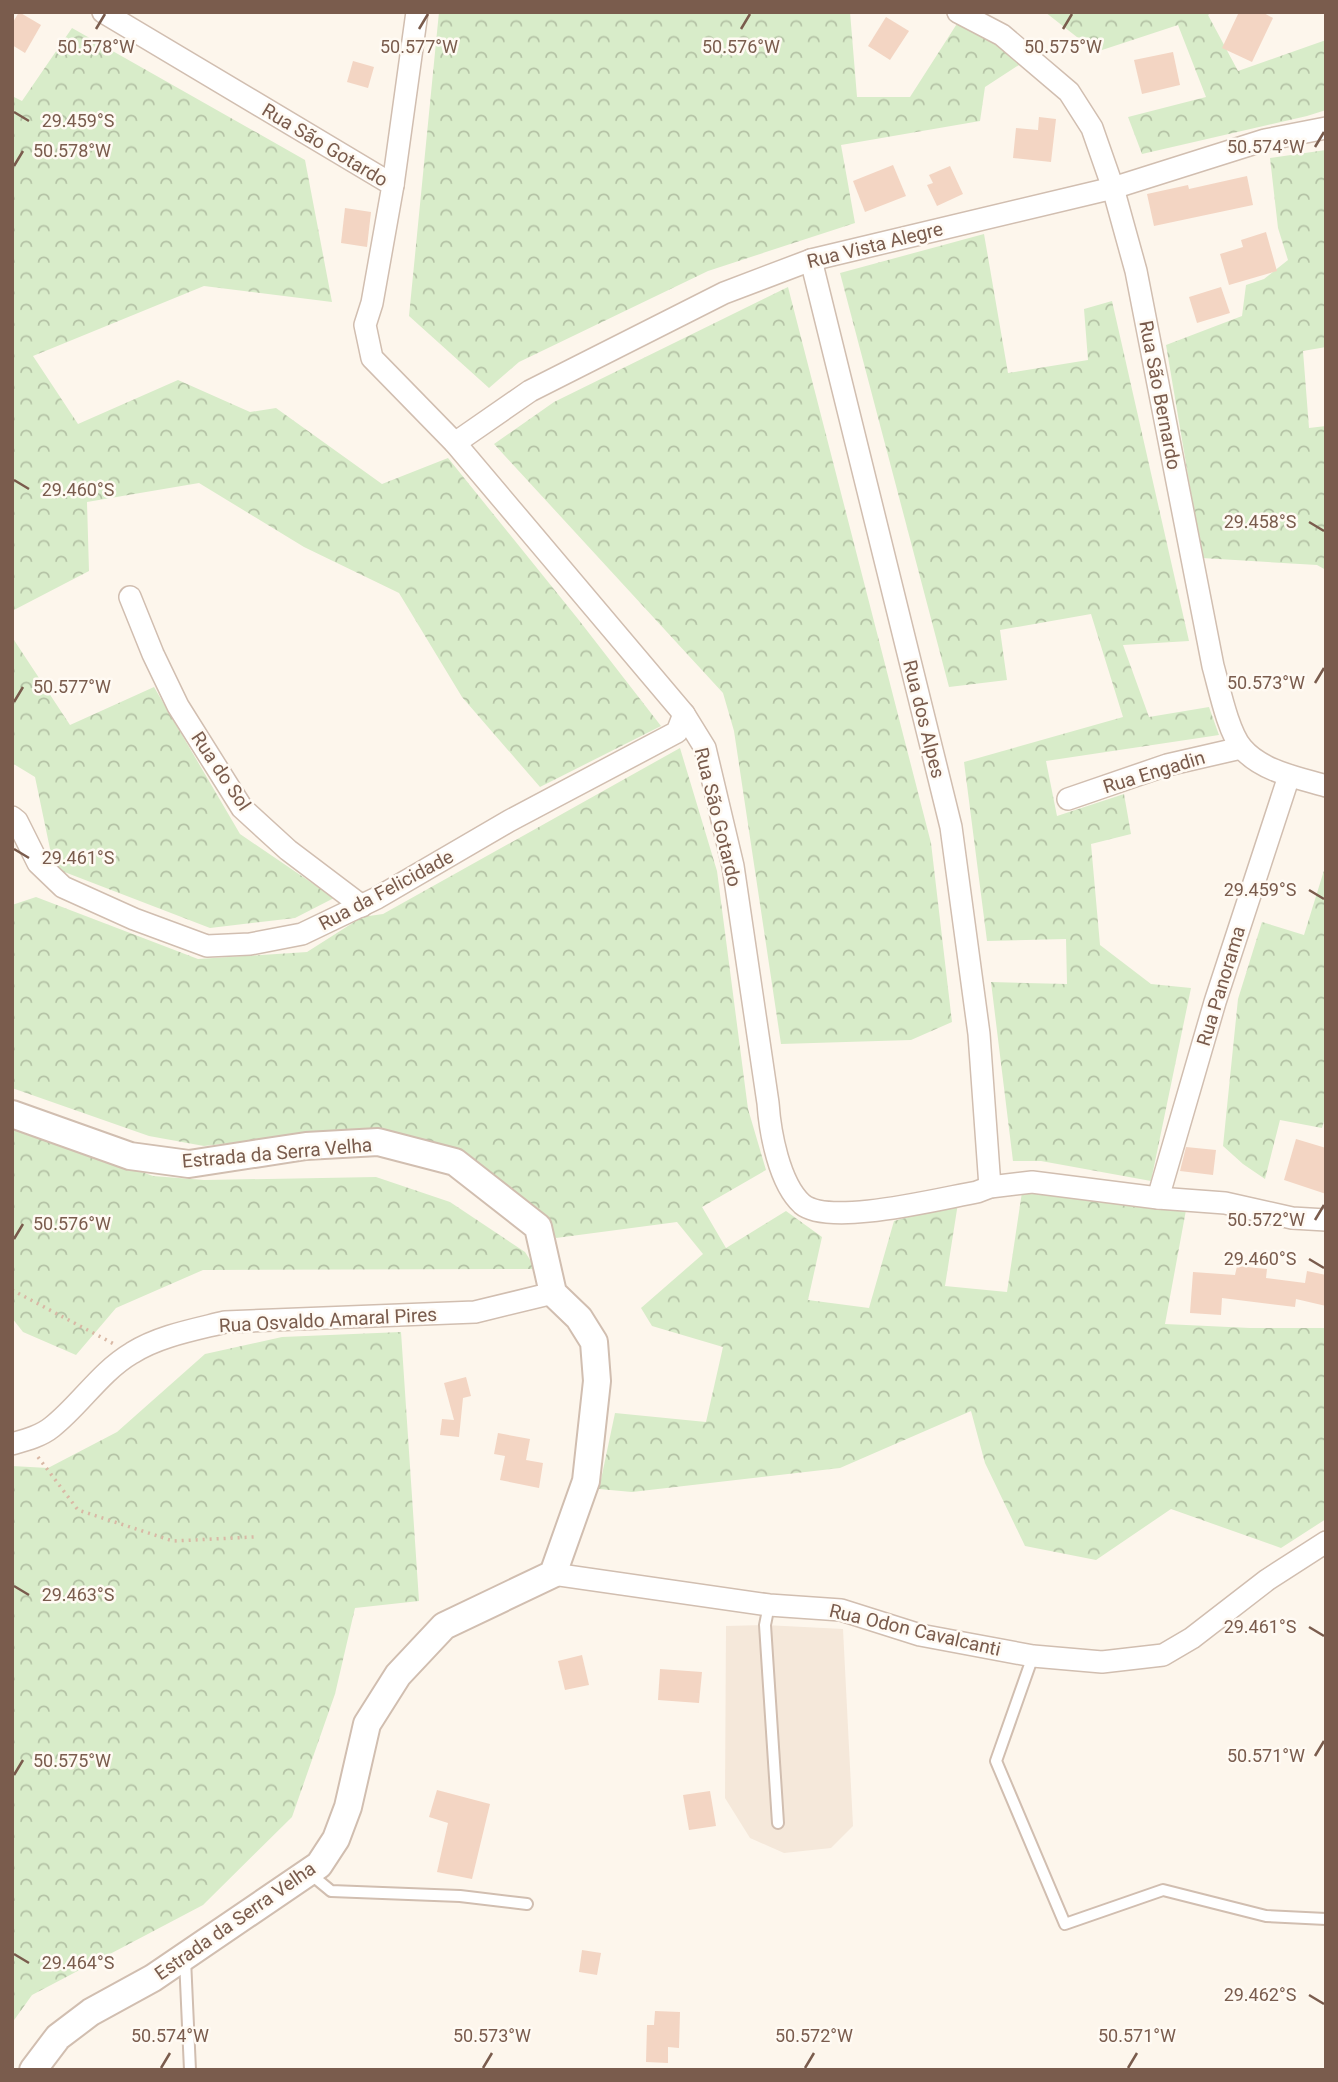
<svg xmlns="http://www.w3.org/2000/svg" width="1338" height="2082" font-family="Roboto,sans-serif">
  <defs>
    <pattern id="forest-crowns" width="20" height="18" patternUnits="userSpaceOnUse" patternTransform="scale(1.75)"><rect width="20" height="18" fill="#d8ecc9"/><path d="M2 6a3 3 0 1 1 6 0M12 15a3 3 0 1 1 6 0" fill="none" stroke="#b4c2a5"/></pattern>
  </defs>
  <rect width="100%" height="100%" fill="#fdf6ec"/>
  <!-- residential -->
  <polygon fill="#f5e8da" points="765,1625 843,1629 853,1826 831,1848 784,1853 750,1838 725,1798 726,1626"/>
  <!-- forest -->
  <g fill="url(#forest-crowns)">
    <polygon points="439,12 850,12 857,97 910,97 960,19 1022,63 985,87 980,121 841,145 855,223 708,271 519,362 489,388 409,316"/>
    <polygon points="1045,12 1212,12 1208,15 1238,71 1326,40 1326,110 1307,116 1142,154 1128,117 1206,97 1178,25 1096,52"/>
    <polygon points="72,28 305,160 332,302 204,286 33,356 78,424 178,380 250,412 276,408 382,484 448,458 578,619 661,726 540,787 462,697 399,593 304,547 199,483 87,502 89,571 12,611 12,96 22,101"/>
    <polygon points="1326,150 1326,347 1303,351 1309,428 1326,426 1326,570 1317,565 1202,558 1166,345 1242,316 1246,285 1264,279 1288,260 1278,228 1270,158"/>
    <polygon points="984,234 1008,373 1088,360 1084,309 1112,301 1189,641 1123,645 1149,717 1209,707 1219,735 1046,761 1057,816 1124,794 1131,834 1091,844 1100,945 1151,984 1191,988 1151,1181 1041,1161 1013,1161 991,982 1067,984 1066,939 987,941 964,762 1123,717 1091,614 1000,630 1007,680 949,687 840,273"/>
    <polygon points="788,287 931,843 952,1022 911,1040 781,1044 734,731 723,693 494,444 554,402"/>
    <polygon points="12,637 70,725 154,687 240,834 334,898 295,918 210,928 54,868 35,777 12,763"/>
    <polygon points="680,748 717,871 748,1109 766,1170 702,1207 726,1248 786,1211 822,1237 808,1300 869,1308 894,1221 958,1203 945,1286 1007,1292 1022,1192 1186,1210 1165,1324 1250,1328 1326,1328 1326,1519 1281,1548 1171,1509 1096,1560 1025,1546 985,1463 971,1411 840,1468 632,1492 599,1489 615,1413 706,1422 723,1347 652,1326 641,1308 703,1254 677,1222 556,1238 546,1223 460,1154 301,1135 204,1146 149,1136 12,1088 12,905 36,897 198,959 307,952 362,917 383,914"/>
    <polygon points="1326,864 1326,1114 1322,1128 1280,1120 1265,1179 1243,1164 1223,1146 1238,999 1262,922 1304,935"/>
    <polygon points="12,1125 153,1176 204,1180 376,1177 450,1202 525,1252 536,1269 203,1270 116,1308 76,1355 23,1332 12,1318"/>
    <polygon points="401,1332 419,1601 355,1608 335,1694 292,1817 203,1905 32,1995 12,2023 12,1466 48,1468 117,1432 205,1354 282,1337"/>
  </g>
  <!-- building -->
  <g fill="#f3d5c3">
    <polygon points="19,12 41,25 25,53 12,45 12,24"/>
    <polygon points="1239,12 1262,12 1273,18 1252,62 1222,48"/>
    <polygon points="886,17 909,31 890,60 868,46"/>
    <polygon points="1173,52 1180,85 1142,94 1134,60"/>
    <polygon points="353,61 374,67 368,88 347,82"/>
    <polygon points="1039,117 1056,119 1051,162 1013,158 1016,128 1038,130"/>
    <polygon points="893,165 906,196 865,212 853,181"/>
    <polygon points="950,166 963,194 937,206 927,185 933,183 929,175"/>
    <polygon points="1247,176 1253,205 1154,226 1147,194 1188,185 1189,189"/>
    <polygon points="345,208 371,212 367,247 341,243"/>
    <polygon points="1266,232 1277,271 1229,285 1220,254 1243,247 1241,240"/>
    <polygon points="1221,287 1230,313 1197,323 1189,297"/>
    <polygon points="1296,1139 1326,1148 1326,1194 1284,1180"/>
    <polygon points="1186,1147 1216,1150 1213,1175 1180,1171"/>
    <polygon points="1237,1266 1267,1269 1266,1278 1305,1283 1307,1271 1326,1275 1326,1306 1296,1299 1295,1307 1222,1298 1221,1315 1190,1313 1193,1272 1235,1275"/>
    <polygon points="466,1377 471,1396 463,1398 459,1437 440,1435 442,1419 454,1420 444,1383"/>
    <polygon points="498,1433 530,1439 526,1460 543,1463 539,1488 500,1480 505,1456 494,1454"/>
    <polygon points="582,1655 589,1685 565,1690 558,1661"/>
    <polygon points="660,1669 702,1672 699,1703 658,1700"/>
    <polygon points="437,1790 490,1804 472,1879 437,1872 448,1823 429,1817"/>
    <polygon points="710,1791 716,1826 689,1830 683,1795"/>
    <polygon points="582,1950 601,1953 597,1975 579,1972"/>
    <polygon points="655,2011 680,2012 679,2048 668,2047 668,2063 646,2062 647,2025 654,2025"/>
  </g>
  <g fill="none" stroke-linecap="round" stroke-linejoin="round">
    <defs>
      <g id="service">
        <polyline points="769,1605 765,1625 778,1823"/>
        <polyline points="1033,1656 996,1761 1065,1924 1163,1890 1266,1916 1326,1919"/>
        <polyline points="308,1872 331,1891 460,1896 527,1904"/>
        <polyline points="185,1959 190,2070"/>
      </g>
      <g id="minor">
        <path d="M103,12L393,185L372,303L365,325L372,358L455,443L684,714L705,748L733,866L768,1103C770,1132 779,1183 802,1204C829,1227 942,1198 977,1192L990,1187L1032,1182L1158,1198L1225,1203L1292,1218L1326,1220"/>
        <path d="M958,12L1002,35L1069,92L1092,128L1113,188L1136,271L1213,666C1219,687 1228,732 1242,748C1261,771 1299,778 1326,786"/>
        <polyline points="393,185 417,12"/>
        <polyline points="811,260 951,827 979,1034 990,1187"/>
        <polyline points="455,443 530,391 724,293 811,260 1113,188 1265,140 1326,128"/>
        <polyline points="130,597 153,654 178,706 242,808 288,850 362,906"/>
        <polyline points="1068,799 1167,765 1241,748"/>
        <polyline points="12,817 17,821 38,863 63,887 134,919 207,946 250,944 302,934 377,898 509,821 677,732 684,714"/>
        <polyline points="1158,1198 1215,1002 1289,776"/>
        <path d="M12,1444C26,1440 41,1436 52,1427C80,1405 100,1372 132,1353C159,1336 193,1330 225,1322L475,1312L553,1293"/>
        <polyline points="553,1574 769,1605 841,1610 920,1635 1033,1656 1102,1662 1163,1655 1192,1638 1267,1580 1326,1542"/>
      </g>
      <polyline id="tertiary" points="12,1114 130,1156 189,1164 306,1146 378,1142 455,1162 538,1227 553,1293 579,1318 594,1342 597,1381 586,1481 553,1574 444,1626 398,1675 367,1724 348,1807 336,1839 319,1865 153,1978 91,2012 58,2037 33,2070"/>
    </defs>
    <!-- service casing -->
    <use href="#service" stroke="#d1beb0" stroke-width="14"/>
    <!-- minor casing -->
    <use href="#minor" stroke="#d1beb0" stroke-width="24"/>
    <!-- tertiary casing -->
    <use href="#tertiary" stroke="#d1beb0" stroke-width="30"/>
    <!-- path -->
    <g stroke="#d9b8a5" stroke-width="3.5" stroke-dasharray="2 5" stroke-linecap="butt">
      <polyline points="12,1290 114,1344"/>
      <polyline points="38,1457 78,1510 173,1541 254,1537"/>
    </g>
    <!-- service -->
    <use href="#service" stroke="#fff" stroke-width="10"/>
    <!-- minor -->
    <use href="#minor" stroke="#fff" stroke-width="21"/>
    <!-- tertiary -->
    <use href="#tertiary" stroke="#fff" stroke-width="26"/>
  </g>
  <!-- ticks -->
  <path fill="none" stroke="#7a5c4d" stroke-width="2.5" d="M96,29L105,14M419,29L428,14M741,29L750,14M1063,29L1072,14M14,112L29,121M1315,147L1324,132M14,166L23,151M14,480L29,489M1309,522L1324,531M1315,683L1324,668M14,702L23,687M14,849L29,858M1309,890L1324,899M1315,1220L1324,1205M14,1239L23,1224M1309,1259L1324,1268M14,1586L29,1595M1309,1627L1324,1636M1315,1756L1324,1741M14,1775L23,1760M14,1954L29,1963M1309,1995L1324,2004M161,2068L170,2053M483,2068L492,2053M805,2068L814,2053M1128,2068L1137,2053"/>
  <g text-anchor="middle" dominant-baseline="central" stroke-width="5" stroke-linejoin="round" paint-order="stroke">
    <!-- street labels -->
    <g font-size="19" fill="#7a5c4d" stroke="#fffaf3">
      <text transform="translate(325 145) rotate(31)">Rua São Gotardo</text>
      <text transform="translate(875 245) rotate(-14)">Rua Vista Alegre</text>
      <text transform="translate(1160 395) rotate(79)">Rua São Bernardo</text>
      <text transform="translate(924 719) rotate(76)">Rua dos Alpes</text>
      <text transform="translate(221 771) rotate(56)">Rua do Sol</text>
      <text transform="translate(1154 772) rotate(-17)">Rua Engadin</text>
      <text transform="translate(718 817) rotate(76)">Rua São Gotardo</text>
      <text transform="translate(386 890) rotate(-28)">Rua da Felicidade</text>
      <text transform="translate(1221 986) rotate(-73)">Rua Panorama</text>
      <text transform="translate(277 1153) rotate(-5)">Estrada da Serra Velha</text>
      <text transform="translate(328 1320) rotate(-3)">Rua Osvaldo Amaral Pires</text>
      <text transform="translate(915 1630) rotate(13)">Rua Odon Cavalcanti</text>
      <text transform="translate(235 1921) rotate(-35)">Estrada da Serra Velha</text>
    </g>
  </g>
  <g font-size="18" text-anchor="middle" fill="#7a5c4d" stroke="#fffaf3" stroke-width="5" stroke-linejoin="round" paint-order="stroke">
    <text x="96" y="53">50.578°W</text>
    <text x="419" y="53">50.577°W</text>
    <text x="741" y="53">50.576°W</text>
    <text x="1063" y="53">50.575°W</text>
    <text x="78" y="127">29.459°S</text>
    <text x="1266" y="153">50.574°W</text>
    <text x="72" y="157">50.578°W</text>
    <text x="78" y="496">29.460°S</text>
    <text x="1260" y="528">29.458°S</text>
    <text x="1266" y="689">50.573°W</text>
    <text x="72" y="693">50.577°W</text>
    <text x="78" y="864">29.461°S</text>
    <text x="1260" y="896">29.459°S</text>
    <text x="1266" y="1226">50.572°W</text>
    <text x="72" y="1230">50.576°W</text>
    <text x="1260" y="1265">29.460°S</text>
    <text x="78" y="1601">29.463°S</text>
    <text x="1260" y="1633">29.461°S</text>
    <text x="1266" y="1762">50.571°W</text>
    <text x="72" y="1767">50.575°W</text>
    <text x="78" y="1969">29.464°S</text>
    <text x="1260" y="2001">29.462°S</text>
    <text x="170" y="2042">50.574°W</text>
    <text x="492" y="2042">50.573°W</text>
    <text x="814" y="2042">50.572°W</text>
    <text x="1137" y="2042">50.571°W</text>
  </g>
  <!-- border -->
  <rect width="1338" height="2082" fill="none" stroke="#7a5c4d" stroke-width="28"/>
</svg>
